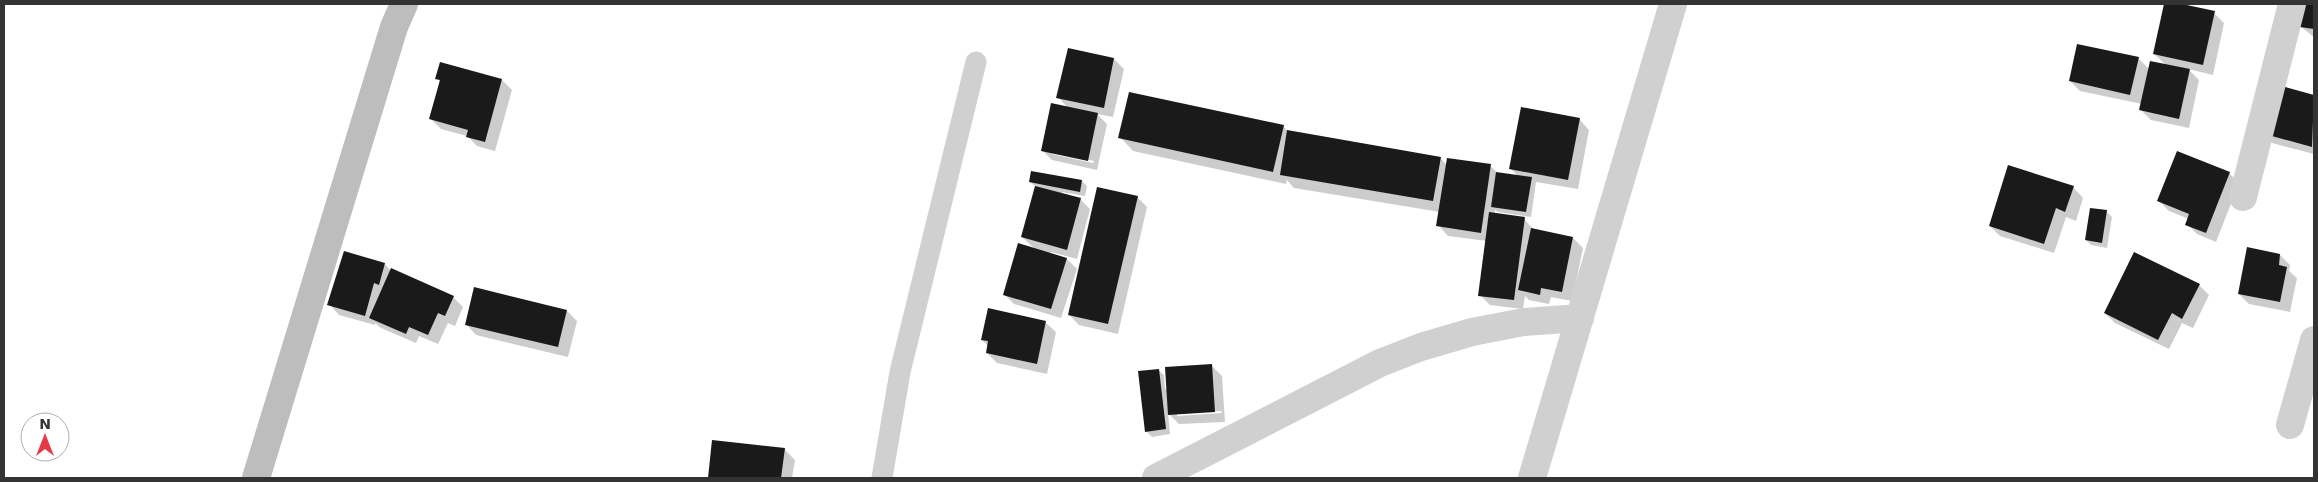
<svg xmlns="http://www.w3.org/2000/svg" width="2318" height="482" font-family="'DejaVu Sans',sans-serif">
  <rect width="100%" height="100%" fill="#fff"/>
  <!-- shadow -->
  <g fill="#0003" fill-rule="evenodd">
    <polygon points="2166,4 2177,4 2214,13 2224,23 2213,75 2188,69 2199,80 2189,128 2151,120 2141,110 2142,104 2080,91 2070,81 2138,58 2150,70 2166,65 2154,54"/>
    <polygon points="2304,4 2314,4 2314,37 2301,27"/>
    <path d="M1069,49L1114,59L1124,69L1113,117L1097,114L1107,124L1097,170L1052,160L1042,150L1068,108L1058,97ZM1052,152L1094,161L1093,163L1052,154Z"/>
    <polygon points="437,78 502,80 512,90 495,151 477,146 467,136 441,129 431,119 440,82"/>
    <polygon points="2275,85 2314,96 2314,154 2272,143 2262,133"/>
    <polygon points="1579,119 1589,130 1578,189 1536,182 1531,217 1498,212 1495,210 1495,214 1524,219 1534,230 1573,238 1583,248 1572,301 1551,297 1549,304 1529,300 1525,296 1523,309 1490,305 1480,295 1487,241 1448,236 1438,225 1440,212 1294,188 1287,180 1286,184 1133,151 1120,137 1283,126 1289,132 1440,158 1447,165 1490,166 1498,173 1518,176 1511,169"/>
    <polygon points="2229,173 2239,183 2216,242 2197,234 2187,224 2189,219 2169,211 2159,201"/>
    <polygon points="1082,181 1087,186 1085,196 1062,192 1062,194 1080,199 1090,209 1077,259 1051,252 1051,254 1067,259 1077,269 1061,318 1014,304 1004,294 1035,249 1022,237 1036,187 1030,182"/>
    <polygon points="2073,187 2083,198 2076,221 2066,217 2054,253 2000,236 1990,226"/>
    <polygon points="1137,197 1147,207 1118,334 1079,325 1069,315"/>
    <polygon points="2106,211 2112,217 2107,248 2091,245 2086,240"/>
    <polygon points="2280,255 2290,265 2289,271 2297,278 2290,312 2249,304 2239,294"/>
    <polygon points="385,264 390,270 453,297 463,307 455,326 448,323 438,344 419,336 416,343 381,328 375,323 375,325 339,315 329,304"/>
    <polygon points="2199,285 2209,295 2193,328 2182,323 2169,349 2115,323 2105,313"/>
    <polygon points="567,311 577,321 568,357 476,335 466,324"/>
    <polygon points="1045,322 1056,332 1047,374 997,363 987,353 988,346 982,340"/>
    <path d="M1212,366L1222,376L1225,422L1179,424L1168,413L1170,434L1152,437L1146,431L1158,370L1164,375L1165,389ZM1221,411L1222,413L1177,416V413Z"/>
    <polygon points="714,441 784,449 795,460 792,478 709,478"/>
  </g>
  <!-- building -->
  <g fill="#1a1a1a">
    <polygon points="2164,4 2182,4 2215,11 2203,65 2153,54"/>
    <polygon points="2303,4 2314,4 2314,29 2300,27"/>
    <polygon points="2077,44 2139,57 2130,95 2069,81"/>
    <polygon points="1068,48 1114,58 1104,108 1056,98"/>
    <polygon points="2150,61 2190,69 2179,119 2139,110"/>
    <polygon points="440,62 502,79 485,142 466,137 468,130 429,119 440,80 435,79"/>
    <polygon points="2274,84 2314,95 2312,147 2261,133"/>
    <polygon points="1129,92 1284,125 1273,172 1118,138"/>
    <polygon points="1051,103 1098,113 1088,161 1041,151"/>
    <polygon points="1521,107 1580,118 1568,180 1509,169"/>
    <polygon points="1287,130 1441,157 1433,201 1280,175"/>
    <polygon points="2177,151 2230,172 2206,233 2185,225 2189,214 2157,201"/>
    <polygon points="1447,158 1491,164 1481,233 1436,226"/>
    <polygon points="2008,165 2074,186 2065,212 2056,208 2044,244 1989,226"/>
    <polygon points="1031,171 1082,180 1080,192 1029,182"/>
    <polygon points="1496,172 1532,177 1526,212 1491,207"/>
    <polygon points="1035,186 1081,198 1067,250 1021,237"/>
    <polygon points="1097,187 1138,196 1108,324 1068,315"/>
    <polygon points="2090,208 2107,210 2102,243 2085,240"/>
    <polygon points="1489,212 1525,217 1514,300 1478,296"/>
    <polygon points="1531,228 1573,237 1562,292 1541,288 1540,295 1518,290"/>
    <polygon points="1018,243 1067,258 1051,309 1003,295"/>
    <polygon points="2247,247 2280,254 2279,265 2287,267 2280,302 2238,294"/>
    <polygon points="344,251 385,263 379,285 374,283 365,316 327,305"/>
    <polygon points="2134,252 2200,284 2182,319 2172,313 2158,340 2104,313"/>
    <polygon points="391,268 454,296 445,316 438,313 428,335 409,327 406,334 369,318"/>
    <polygon points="474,287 567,310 558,347 465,325"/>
    <polygon points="988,308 1046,321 1037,364 986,353 988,341 981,340"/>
    <polygon points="1212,364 1215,412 1168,415 1165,367"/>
    <polygon points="1159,369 1166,429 1145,432 1138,371"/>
    <polygon points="712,440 785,448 781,478 708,478"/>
  </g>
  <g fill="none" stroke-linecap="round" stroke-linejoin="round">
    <!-- lane -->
    <polyline stroke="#d0d0d0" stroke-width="21" points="882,478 900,372 976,62"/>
    <!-- street -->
    <g stroke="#d0d0d0" stroke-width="28">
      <polyline points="2243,197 2292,4"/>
      <polyline points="2290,425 2314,340"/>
      <polyline points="1156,478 1380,363 1421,347 1472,332 1524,322 1580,318"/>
      <polyline points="1532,478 1673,4"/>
    </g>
    <!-- secondary -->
    <polyline stroke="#bdbdbd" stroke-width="28" points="256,478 394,27 404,4"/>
  </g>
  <!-- border -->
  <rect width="2318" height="482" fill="none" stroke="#333333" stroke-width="10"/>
  <!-- north arrow -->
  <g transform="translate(45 437)"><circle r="24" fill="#ffffff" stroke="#adadad"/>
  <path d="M0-4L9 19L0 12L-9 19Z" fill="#e63946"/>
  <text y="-8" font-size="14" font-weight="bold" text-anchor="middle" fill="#333333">N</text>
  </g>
</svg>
